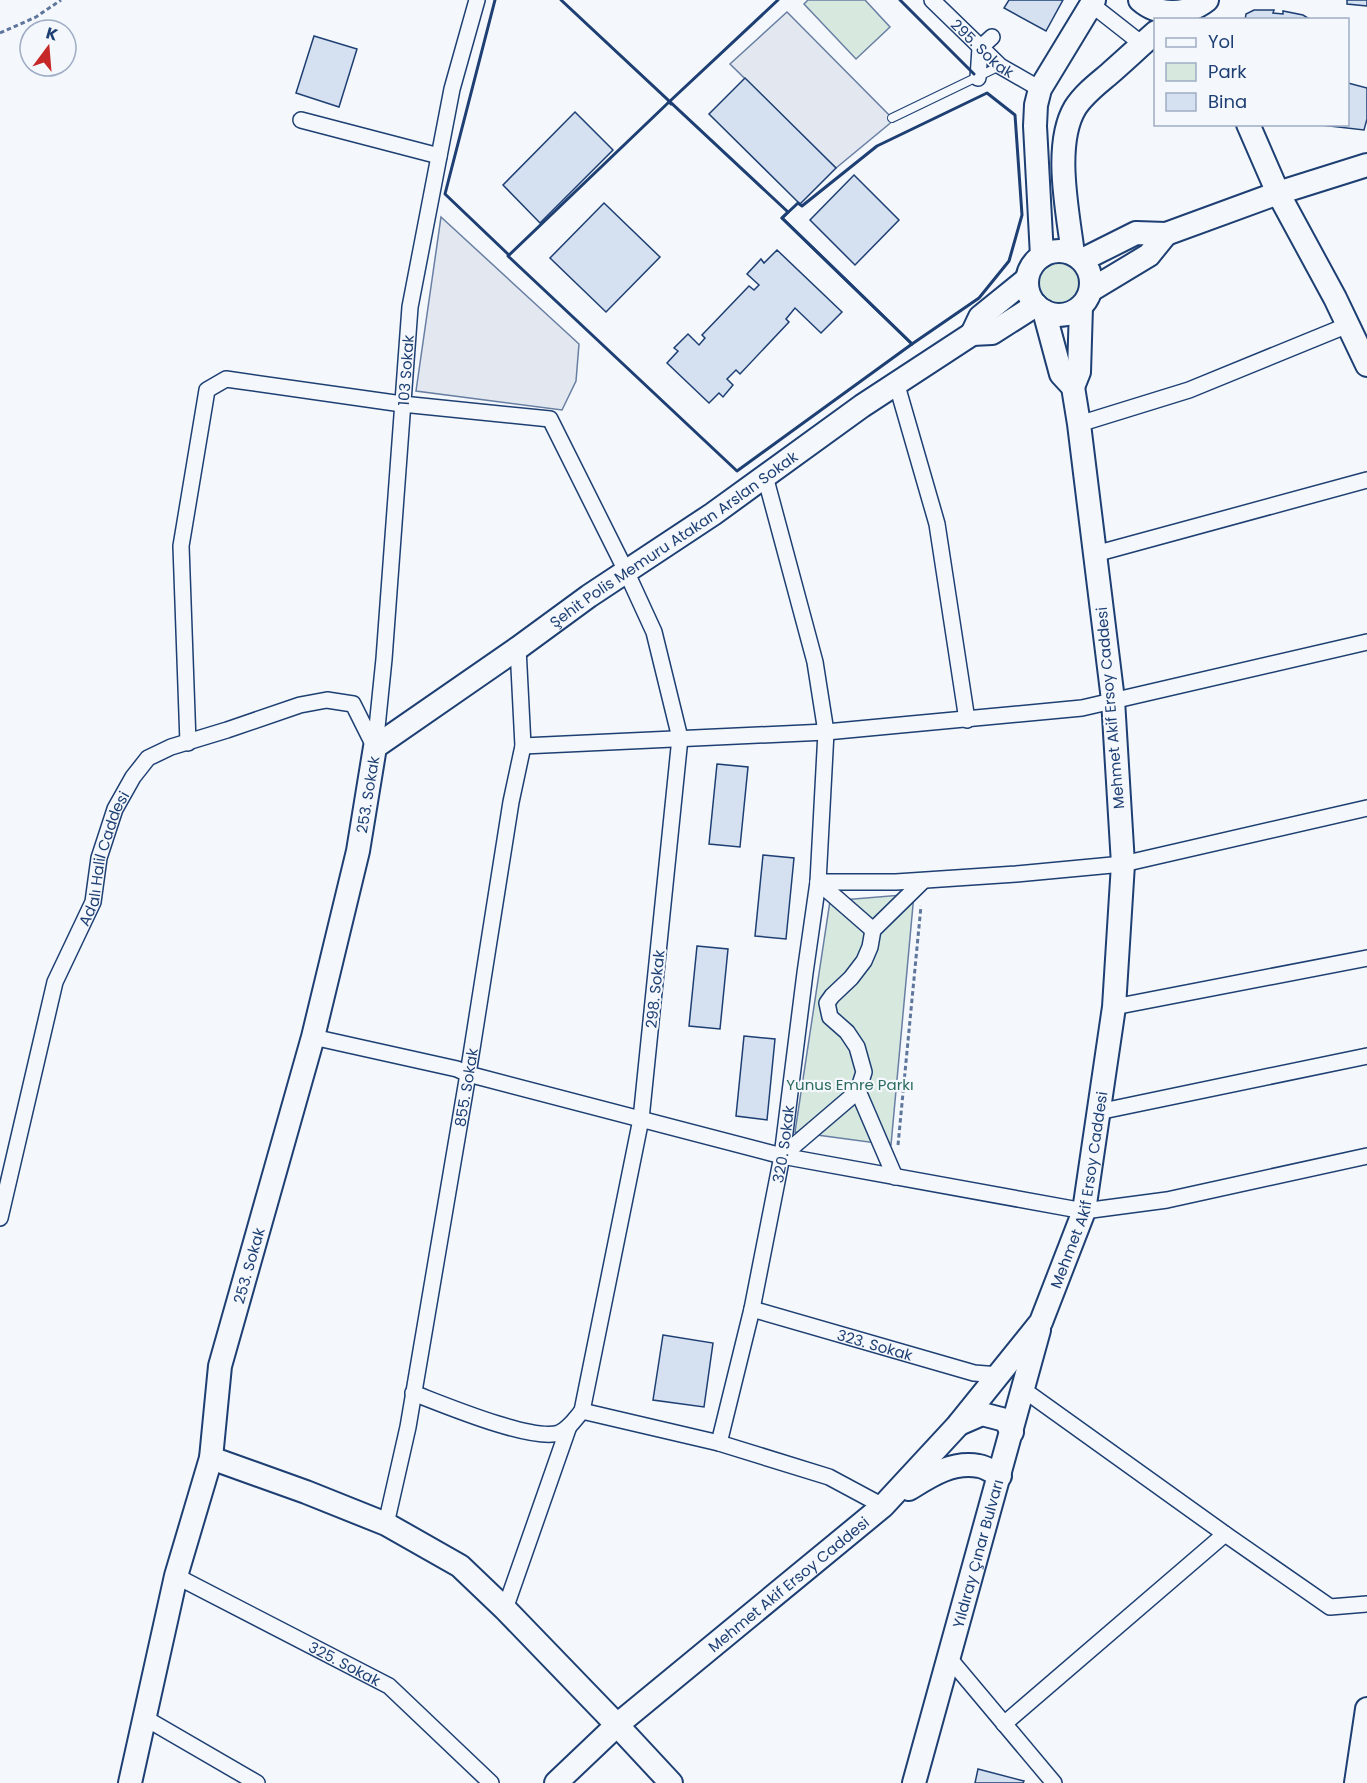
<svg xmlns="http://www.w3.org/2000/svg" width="1367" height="1783" font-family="Poppins,sans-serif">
  <rect width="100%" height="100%" fill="#f4f7fb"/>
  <!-- green -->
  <g fill="#d7e8df" stroke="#687fa3" stroke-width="1.5">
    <polygon points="808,0 865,0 890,27 856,59 804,4"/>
    <circle cx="1058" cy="282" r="22"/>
    <polygon points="914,894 891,1145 795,1132 830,901"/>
  </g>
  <!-- parking -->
  <g fill="#e3e8f0" stroke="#687fa3" stroke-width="1.5">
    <polygon points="787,12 894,120 836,168 730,64"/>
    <polygon points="441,217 579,344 576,381 562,410 416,391"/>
  </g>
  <!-- building -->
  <g fill="#d5e0f0" stroke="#1d3f73" stroke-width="1.5">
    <polygon points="1009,0 1008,0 1063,0 1046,31 1004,8"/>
    <polygon points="1347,0 1367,0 1367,6 1347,4"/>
    <polygon points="1254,10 1274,10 1273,13 1283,14 1283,11 1303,15 1311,20 1245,20 1246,14"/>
    <polygon points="314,36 357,49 339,107 296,93"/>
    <polygon points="745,78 836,168 800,204 709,114"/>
    <polygon points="1348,83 1367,88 1367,119 1364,130 1312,124 1348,124"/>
    <polygon points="575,112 613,150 540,223 503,185"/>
    <polygon points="854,175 899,220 855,265 810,220"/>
    <polygon points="604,203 660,257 606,312 550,258"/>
    <polygon points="777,250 842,312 821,333 795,308 786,319 789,322 740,374 736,370 727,379 733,385 723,397 719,393 709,403 667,363 678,351 674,348 688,334 699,345 705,338 702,335 749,286 754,290 759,285 747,274 761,259 764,263"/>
    <polygon points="717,764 748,767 740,847 709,844"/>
    <polygon points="763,855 794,858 786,939 755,936"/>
    <polygon points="697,946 728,949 720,1029 689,1026"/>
    <polygon points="744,1036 775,1039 767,1120 736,1116"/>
    <polygon points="663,1335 713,1343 704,1407 653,1400"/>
    <polygon points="978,1769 1024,1781 1023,1783 975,1783"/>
  </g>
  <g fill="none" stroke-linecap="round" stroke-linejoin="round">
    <defs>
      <polyline id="lane" points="892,118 1000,66"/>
      <g id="street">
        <path id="s1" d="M932,0L1000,66L1040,89"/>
        <polyline points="1091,4 1142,44"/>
        <polyline points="978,78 980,48 992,37"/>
        <polyline points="301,120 439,156"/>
        <polyline points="896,382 937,524 967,720"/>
        <polyline points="1079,424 1189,390 1348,325"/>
        <polyline points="1095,554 1367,480"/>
        <polyline points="188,743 181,546 207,390 226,379 402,404 550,419 626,571 654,632 680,738 641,1119 582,1411"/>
        <polyline points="523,746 826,732 1082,708 1367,642"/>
        <path id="s2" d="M375,747L384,659L410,307L452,89L477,0"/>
        <polyline points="818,882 896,882 1016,874 1123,864 1367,808"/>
        <polyline points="818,882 873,930"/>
        <polyline points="1114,1007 1367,958"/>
        <polyline points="313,1037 457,1069 468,1074 782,1156 1084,1211 1167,1200 1367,1156"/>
        <polyline points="858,1091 895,1177"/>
        <polyline points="1098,1112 1367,1056"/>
        <polyline points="782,1156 858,1091 864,1072 857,1047 847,1032 830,1017 827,1003 832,996 851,978 864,961 870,947 873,930 923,881"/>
        <path id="s3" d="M0,1218L55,982L93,902L99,858L115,809L133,777L148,758L171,747L227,730L300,705L327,700L353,704L374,746"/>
        <path id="s4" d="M752,1309L974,1373L999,1375"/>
        <polyline points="1024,1390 1225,1534 1330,1607 1367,1604"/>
        <path d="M413,1393C442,1404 532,1442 559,1433C569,1429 576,1418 582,1411L719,1443L829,1477L883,1506"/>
        <path id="s5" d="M719,1443L752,1309L782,1156L805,973L818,882L826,732L815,662L765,476"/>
        <path id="s6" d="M386,1524L408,1427L468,1074L511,802L523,746L518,648"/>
        <path id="s7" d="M176,1576L389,1686L491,1783"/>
        <polyline points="505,1609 569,1426"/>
        <polyline points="949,1658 1054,1783"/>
        <polyline points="145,1718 257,1783"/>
        <polyline points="1004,1724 1225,1534"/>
      </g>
      <g id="secondary">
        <path d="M1140,0C1159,17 1188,15 1207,0"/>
        <polyline points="1248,124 1278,193 1335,298 1367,365"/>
        <circle cx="1059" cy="283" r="32"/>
        <path d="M1073,254C1068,213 1053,145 1075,108C1083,95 1096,85 1108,75C1124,61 1140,46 1156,32"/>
        <polyline points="1042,256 1035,126 1036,105 1040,89 1094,0"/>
        <polyline points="1082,260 1136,233 1166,234 1278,193 1367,165"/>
        <polyline points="1091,290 1149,255 1166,234"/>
        <polyline points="972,334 980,317 1027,279"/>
        <polyline points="972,334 992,333 1036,305"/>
        <polyline points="1073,387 1079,372 1081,307"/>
        <polyline points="959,1424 982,1414 1005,1420 1012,1432"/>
        <polyline points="211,1458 306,1492 386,1524 460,1566 505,1609 617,1725 671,1783"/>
        <path d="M909,1489C930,1476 952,1461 979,1466C986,1467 993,1472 1000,1476"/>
        <path id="s8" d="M130,1783L176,1576L211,1458L220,1366L313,1037L358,851L375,747L518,648L589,596L713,514L862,406L972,334"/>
        <path id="s9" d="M556,1783L617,1725L883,1506L958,1425L1041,1322L1084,1211L1114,1007L1123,864L1113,700L1079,424L1073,387L1061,374L1044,311"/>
        <path id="s10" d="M914,1783L1039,1330"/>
        <polyline points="1356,1783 1367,1709"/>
      </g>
    </defs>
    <!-- lane casing -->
    <use href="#lane" stroke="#1d3f73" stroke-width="10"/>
    <!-- street casing -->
    <use href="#street" stroke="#1d3f73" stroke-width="18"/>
    <!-- secondary casing -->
    <use href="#secondary" stroke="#1d3f73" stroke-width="26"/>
    <!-- path -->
    <g stroke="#5e769c" stroke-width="3" stroke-dasharray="4.5 3" stroke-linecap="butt">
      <polyline points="0,33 36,17 61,0"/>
      <polyline points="898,1145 921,906"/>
    </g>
    <!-- lane -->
    <use href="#lane" stroke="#f4f7fb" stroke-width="8"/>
    <!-- street -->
    <use href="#street" stroke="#f4f7fb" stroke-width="15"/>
    <!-- secondary -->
    <use href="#secondary" stroke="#f4f7fb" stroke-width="22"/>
    <!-- wall -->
    <g stroke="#1d3f73" stroke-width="3">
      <polyline points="495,0 445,194 509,255"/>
      <polyline points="561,0 788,212 782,218 912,344 737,471 508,256 669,102"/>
      <polyline points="900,0 974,74"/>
      <polygon points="987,93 1015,115 1022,215 1009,261 979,298 912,344 782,218 798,203 802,206 877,146"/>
      <polyline points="671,104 669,102 778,0"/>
    </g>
  </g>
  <g text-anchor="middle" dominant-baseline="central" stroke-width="4.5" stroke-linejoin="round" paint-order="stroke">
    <!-- street labels -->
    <g font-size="15" fill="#1d3f73" stroke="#f4f7fb">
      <text stroke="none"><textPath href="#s1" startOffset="70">295. Sokak</textPath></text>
      <text stroke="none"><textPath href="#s2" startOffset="378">103 Sokak</textPath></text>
      <text stroke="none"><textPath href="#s8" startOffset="1430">Şehit Polis Memuru Atakan Arslan Sokak</textPath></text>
      <text transform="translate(1110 708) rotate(-95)">Mehmet Akif Ersoy Caddesi</text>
      <text stroke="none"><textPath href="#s8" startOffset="1018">253. Sokak</textPath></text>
      <text stroke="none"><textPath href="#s3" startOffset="376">Adalı Halil Caddesi</textPath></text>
      <text transform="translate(655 989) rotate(-84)">298. Sokak</text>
      <text stroke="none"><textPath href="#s6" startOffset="444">855. Sokak</textPath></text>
      <text stroke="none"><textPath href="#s5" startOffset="306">320. Sokak</textPath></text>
      <text stroke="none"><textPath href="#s9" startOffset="810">Mehmet Akif Ersoy Caddesi</textPath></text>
      <text stroke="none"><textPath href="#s8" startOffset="532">253. Sokak</textPath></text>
      <text stroke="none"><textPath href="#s4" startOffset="128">323. Sokak</textPath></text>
      <text stroke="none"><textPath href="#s10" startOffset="238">Yıldıray Çınar Bulvarı</textPath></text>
      <text stroke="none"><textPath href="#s9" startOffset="306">Mehmet Akif Ersoy Caddesi</textPath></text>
      <text stroke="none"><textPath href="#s7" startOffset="190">325. Sokak</textPath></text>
    </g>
    <!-- park labels -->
    <g font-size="15" fill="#2c6c60" stroke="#f4f7fb">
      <text x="850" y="1084">Yunus Emre Parkı</text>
    </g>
  </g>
  <!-- legend -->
  <rect x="1154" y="18" width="195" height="108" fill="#f4f7fb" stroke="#9eadc5" stroke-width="1.5"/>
  <rect x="1166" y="38" width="30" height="9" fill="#f4f7fb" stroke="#9eadc5" stroke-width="1.5"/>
  <text x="1208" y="48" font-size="18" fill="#1d3f73">Yol</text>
  <rect x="1166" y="63" width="30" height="18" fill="#d7e8df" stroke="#9eadc5" stroke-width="1.5"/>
  <text x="1208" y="78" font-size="18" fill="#1d3f73">Park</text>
  <rect x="1166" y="93" width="30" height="18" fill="#d5e0f0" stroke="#9eadc5" stroke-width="1.5"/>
  <text x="1208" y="108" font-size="18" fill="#1d3f73">Bina</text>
  <!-- north arrow -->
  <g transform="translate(48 48) rotate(16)"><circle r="28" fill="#f4f7fb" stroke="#9eadc5" stroke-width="1.5"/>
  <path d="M0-4.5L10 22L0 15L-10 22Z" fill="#c62828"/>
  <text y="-9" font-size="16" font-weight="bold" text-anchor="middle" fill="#1d3f73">K</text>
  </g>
</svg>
